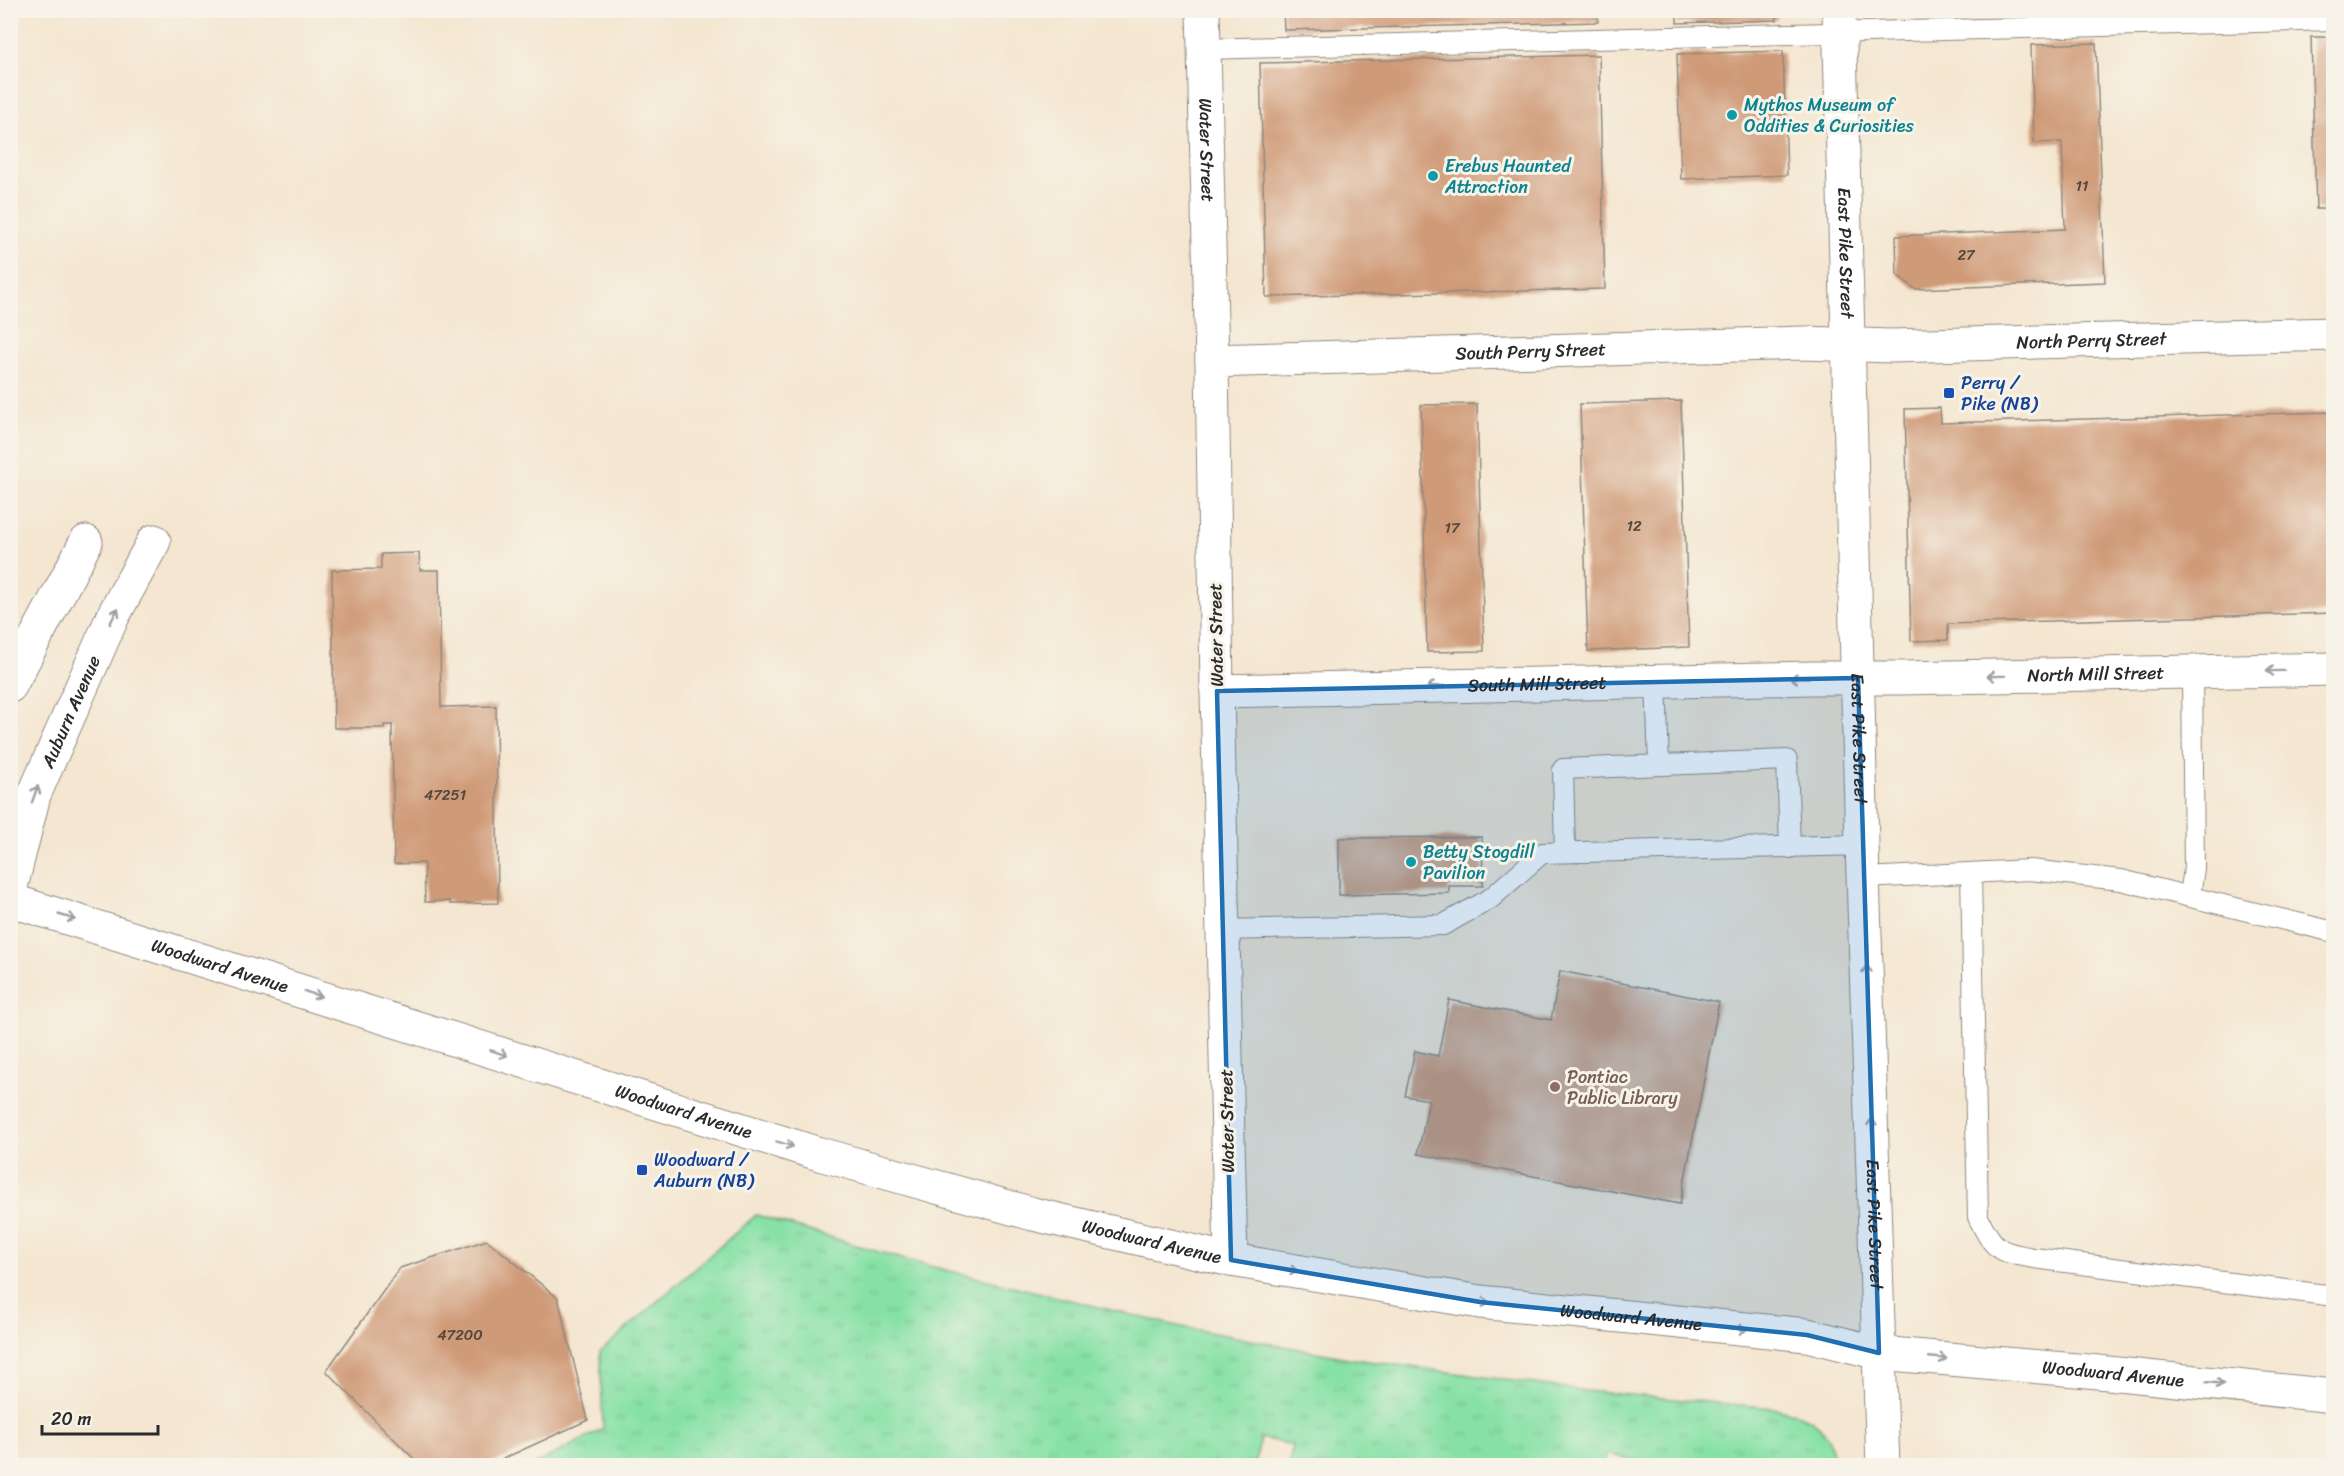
<svg xmlns="http://www.w3.org/2000/svg" width="2344" height="1476" font-family="Sriracha,sans-serif">
  <defs>
    <pattern id="grass-tufts" width="24" height="20" patternUnits="userSpaceOnUse" patternTransform="scale(1.5)"><rect width="24" height="20" fill="#87e1a6"/><path d="M3 7l-1-3M5 7V3M7 7l1-3M15 17l-1-3M17 17v-4M19 17l1-3" fill="none" stroke="#75c18f"/></pattern>
  </defs>
  <rect width="100%" height="100%" fill="#f7f3e8"/>
  <filter id="ink" filterUnits="userSpaceOnUse"><feTurbulence type="fractalNoise" baseFrequency=".0167" numOctaves="2"/><feDisplacementMap in="SourceGraphic" scale="12" xChannelSelector="R" yChannelSelector="G"/><feConvolveMatrix kernelMatrix="1 2 1 2 8 2 1 2 1" color-interpolation-filters="sRGB"/></filter>
  <filter id="wash" filterUnits="userSpaceOnUse"><feTurbulence type="fractalNoise" baseFrequency=".008" numOctaves="4" result="noise"/><feDisplacementMap in="SourceGraphic" scale="24" xChannelSelector="R" yChannelSelector="G"/><feGaussianBlur stdDeviation="1.35" result="paint"/><feColorMatrix in="noise" values="0 0 0 0 0 0 0 0 0 0 0 0 0 0 0 0 0 1.4 0 .05"/><feComposite in="paint" operator="in"/></filter>
  <g filter="url(#wash)">
    <rect width="100%" height="100%" fill="#f4e6d0"/>
    <!-- grass -->
    <path fill="url(#grass-tufts)" stroke="#598668" stroke-width="1.5" d="M756,1215L909,1261L1177,1326L1353,1359L1586,1391L1773,1408C1809,1415 1832,1425 1834,1465L1662,1466L1607,1454L1605,1466H1289L1293,1445L1260,1438L1255,1466L534,1465L603,1429L600,1352Z"/>
    <g id="blocks">
      <!-- building -->
      <g fill="#cf9a77">
        <polygon points="1283,10 1597,10 1598,22 1284,30"/>
        <polygon points="1677,10 1777,10 1777,20 1677,23"/>
        <polygon points="2311,37 2334,37 2334,209 2316,209"/>
        <polygon points="2096,43 2105,282 1915,289 1897,275 1896,236 2065,229 2062,142 2034,143 2031,45"/>
        <polygon points="1783,51 1787,175 1681,179 1677,54"/>
        <polygon points="1599,55 1605,289 1266,297 1260,63"/>
        <polygon points="1681,401 1689,647 1588,651 1580,404"/>
        <polygon points="1477,404 1484,651 1427,652 1421,405"/>
        <polygon points="1940,408 1941,423 2334,412 2334,613 1948,624 1948,640 1911,641 1905,409"/>
        <polygon points="419,553 420,570 439,570 441,707 496,706 498,903 450,904 450,901 425,902 424,863 394,864 392,725 384,725 384,728 334,728 332,570 381,569 381,554"/>
        <polygon points="1482,837 1483,886 1449,886 1449,893 1339,895 1339,838"/>
        <polygon points="1560,971 1719,1002 1680,1204 1418,1154 1429,1100 1405,1096 1415,1051 1438,1056 1449,1000 1551,1020"/>
        <polygon points="487,1240 558,1298 588,1420 487,1466 421,1466 326,1371 400,1268"/>
      </g>
    </g>
  </g>
  <g filter="url(#ink)">
    <use href="#blocks" fill-opacity="0" stroke="#90887e" stroke-width="1.5"/>
    <g fill="none" stroke-linecap="round" stroke-linejoin="round">
      <defs>
        <g id="service">
          <polyline points="1204,49 2334,20"/>
          <polyline points="1656,681 1659,765"/>
          <polyline points="1565,852 1563,769 1787,760 1790,848"/>
          <path d="M1971,873L1978,1217C1994,1250 1998,1252 2034,1258L2334,1296"/>
          <polyline points="1863,878 2030,870 2121,880 2334,932"/>
          <polyline points="2190,896 2194,868 2192,672"/>
          <polyline points="1223,930 1443,925 1490,899 1542,853 1862,845"/>
        </g>
        <g id="minor">
          <path id="s1" d="M1203,10L1212,361"/>
          <path id="s2" d="M1839,10L1862,845L1879,1353"/>
          <path id="s3" d="M1217,691L1812,678H1903L2334,669"/>
        </g>
        <g id="tertiary">
          <path id="s4" d="M1231,1260L1217,691L1212,361L1803,343L1890,346L2334,334"/>
          <polyline points="1879,1353 1883,1466"/>
        </g>
        <g id="secondary">
          <polyline points="10,686 86,542"/>
          <path id="s5" d="M10,891L34,795L113,616L154,541"/>
        </g>
        <g id="primary">
          <path id="s6" d="M10,900L816,1153L1033,1214L1231,1260L1480,1302L1807,1335L1879,1353L2088,1371L2334,1396"/>
        </g>
      </defs>
      <!-- service casing -->
      <use href="#service" stroke="#90887e" stroke-width="22"/>
      <!-- minor casing -->
      <use href="#minor" stroke="#90887e" stroke-width="35"/>
      <!-- tertiary casing -->
      <use href="#tertiary" stroke="#90887e" stroke-width="35"/>
      <!-- secondary casing -->
      <use href="#secondary" stroke="#90887e" stroke-width="35"/>
      <!-- primary casing -->
      <use href="#primary" stroke="#90887e" stroke-width="35"/>
      <!-- service -->
      <use href="#service" stroke="#fff" stroke-width="20"/>
      <!-- minor -->
      <use href="#minor" stroke="#fff" stroke-width="33"/>
      <!-- tertiary -->
      <use href="#tertiary" stroke="#fff" stroke-width="33"/>
      <!-- secondary -->
      <use href="#secondary" stroke="#fff" stroke-width="33"/>
      <!-- primary -->
      <use href="#primary" stroke="#fff" stroke-width="33"/>
    </g>
    <!-- one-way arrows -->
    <defs><path id="oneway-shaft" d="M-6 0H5M1.5-3L5.5 0L1.5 3" fill="none" stroke-width="1.6" stroke-linecap="round" stroke-linejoin="round" transform="scale(1.5)"/></defs>
    <g stroke="#a0a0a0">
      <use href="#oneway-shaft" transform="translate(114 616) rotate(-63)"/>
      <use href="#oneway-shaft" transform="translate(2275 671) rotate(179)"/>
      <use href="#oneway-shaft" transform="translate(1996 676) rotate(179)"/>
      <use href="#oneway-shaft" transform="translate(1799 678) rotate(179)"/>
      <use href="#oneway-shaft" transform="translate(1436 686) rotate(179)"/>
      <use href="#oneway-shaft" transform="translate(35 794) rotate(-70)"/>
      <use href="#oneway-shaft" transform="translate(67 917) rotate(16)"/>
      <use href="#oneway-shaft" transform="translate(1867 974) rotate(-92)"/>
      <use href="#oneway-shaft" transform="translate(313 994) rotate(18)"/>
      <use href="#oneway-shaft" transform="translate(499 1053) rotate(18)"/>
      <use href="#oneway-shaft" transform="translate(1872 1127) rotate(-92)"/>
      <use href="#oneway-shaft" transform="translate(785 1144) rotate(17)"/>
      <use href="#oneway-shaft" transform="translate(1289 1270) rotate(10)"/>
      <use href="#oneway-shaft" transform="translate(1481 1302) rotate(7)"/>
      <use href="#oneway-shaft" transform="translate(1738 1329) rotate(6)"/>
      <use href="#oneway-shaft" transform="translate(1938 1358) rotate(5)"/>
      <use href="#oneway-shaft" transform="translate(2215 1383) rotate(6)"/>
    </g>
  </g>
  <!-- marked area -->
  <path fill="#1f6fb2" fill-opacity="0.2" stroke="#1f6fb2" stroke-width="4.5" stroke-linejoin="round" d="M1858,678L1879,1353L1807,1335L1480,1302L1231,1260L1217,691Z"/>
  <!-- markers -->
  <g fill="#0f9aa8" stroke="#f7f3e8" stroke-width="2">
    <circle cx="1732" cy="115" r="6"/>
    <circle cx="1433" cy="176" r="6"/>
    <circle cx="1411" cy="862" r="6"/>
  </g>
  <g fill="#1a4fb4" stroke="#f7f3e8" stroke-width="2">
    <rect x="1943" y="387" width="12" height="12" rx="3"/>
    <rect x="636" y="1164" width="12" height="12" rx="3"/>
  </g>
  <circle fill="#8d6e63" stroke="#f7f3e8" stroke-width="2" cx="1555" cy="1087" r="6"/>
  <g text-anchor="middle" dominant-baseline="central" stroke-width="6" stroke-linejoin="round" paint-order="stroke">
    <!-- number labels -->
    <g font-size="15" fill="#54473e">
      <text x="2082" y="186">11</text>
      <text x="1966" y="255">27</text>
      <text x="1634" y="526">12</text>
      <text x="1452" y="528">17</text>
      <text x="445" y="795">47251</text>
      <text x="460" y="1335">47200</text>
    </g>
    <!-- culture labels -->
    <g font-size="18" fill="#0d838f" stroke="#f7f3e8" text-anchor="start">
      <text x="1744" y="105">Mythos Museum of<tspan x="1744" dy="21">Oddities &amp; Curiosities</tspan></text>
      <text x="1445" y="166">Erebus Haunted<tspan x="1445" dy="21">Attraction</tspan></text>
      <text x="1423" y="852">Betty Stogdill<tspan x="1423" dy="21">Pavilion</tspan></text>
    </g>
    <!-- street labels -->
    <g font-size="18" fill="#2b2b2b" stroke="#f7f3e8">
      <text stroke="none"><textPath href="#s1" startOffset="140">Water Street</textPath></text>
      <text stroke="none"><textPath href="#s2" startOffset="243">East Pike Street</textPath></text>
      <text stroke="none"><textPath href="#s4" startOffset="1779">North Perry Street</textPath></text>
      <text stroke="none"><textPath href="#s4" startOffset="1218">South Perry Street</textPath></text>
      <text transform="translate(1216 635) rotate(-91)">Water Street</text>
      <text stroke="none"><textPath href="#s3" startOffset="879">North Mill Street</textPath></text>
      <text stroke="none"><textPath href="#s3" startOffset="320">South Mill Street</textPath></text>
      <text stroke="none"><textPath href="#s5" startOffset="190">Auburn Avenue</textPath></text>
      <text stroke="none"><textPath href="#s2" startOffset="729">East Pike Street</textPath></text>
      <text stroke="none"><textPath href="#s6" startOffset="220">Woodward Avenue</textPath></text>
      <text stroke="none"><textPath href="#s6" startOffset="706">Woodward Avenue</textPath></text>
      <text transform="translate(1227 1121) rotate(-91)">Water Street</text>
      <text stroke="none"><textPath href="#s2" startOffset="1215">East Pike Street</textPath></text>
      <text stroke="none"><textPath href="#s6" startOffset="1192">Woodward Avenue</textPath></text>
      <text stroke="none"><textPath href="#s6" startOffset="1678">Woodward Avenue</textPath></text>
      <text stroke="none"><textPath href="#s6" startOffset="2164">Woodward Avenue</textPath></text>
    </g>
    <!-- transit labels -->
    <g font-size="18" fill="#164399" stroke="#f7f3e8" text-anchor="start">
      <text x="1961" y="383">Perry /<tspan x="1961" dy="21">Pike (NB)</tspan></text>
      <text x="654" y="1160">Woodward /<tspan x="654" dy="21">Auburn (NB)</tspan></text>
    </g>
    <!-- education labels -->
    <g font-size="18" fill="#785e54" stroke="#f7f3e8" text-anchor="start">
      <text x="1567" y="1077">Pontiac<tspan x="1567" dy="21">Public Library</tspan></text>
    </g>
  </g>
  <!-- margin -->
  <rect width="2344" height="1476" fill="none" stroke="#f7f3e8" stroke-width="36"/>
  <!-- scale -->
  <path d="M42 1425v9h116v-9" fill="none" stroke="#2b2b2b" stroke-width="3"/>
  <text x="51" y="1425" font-size="18" fill="#2b2b2b" stroke="#f7f3e8" stroke-width="4.5" paint-order="stroke">20 m</text>
</svg>
